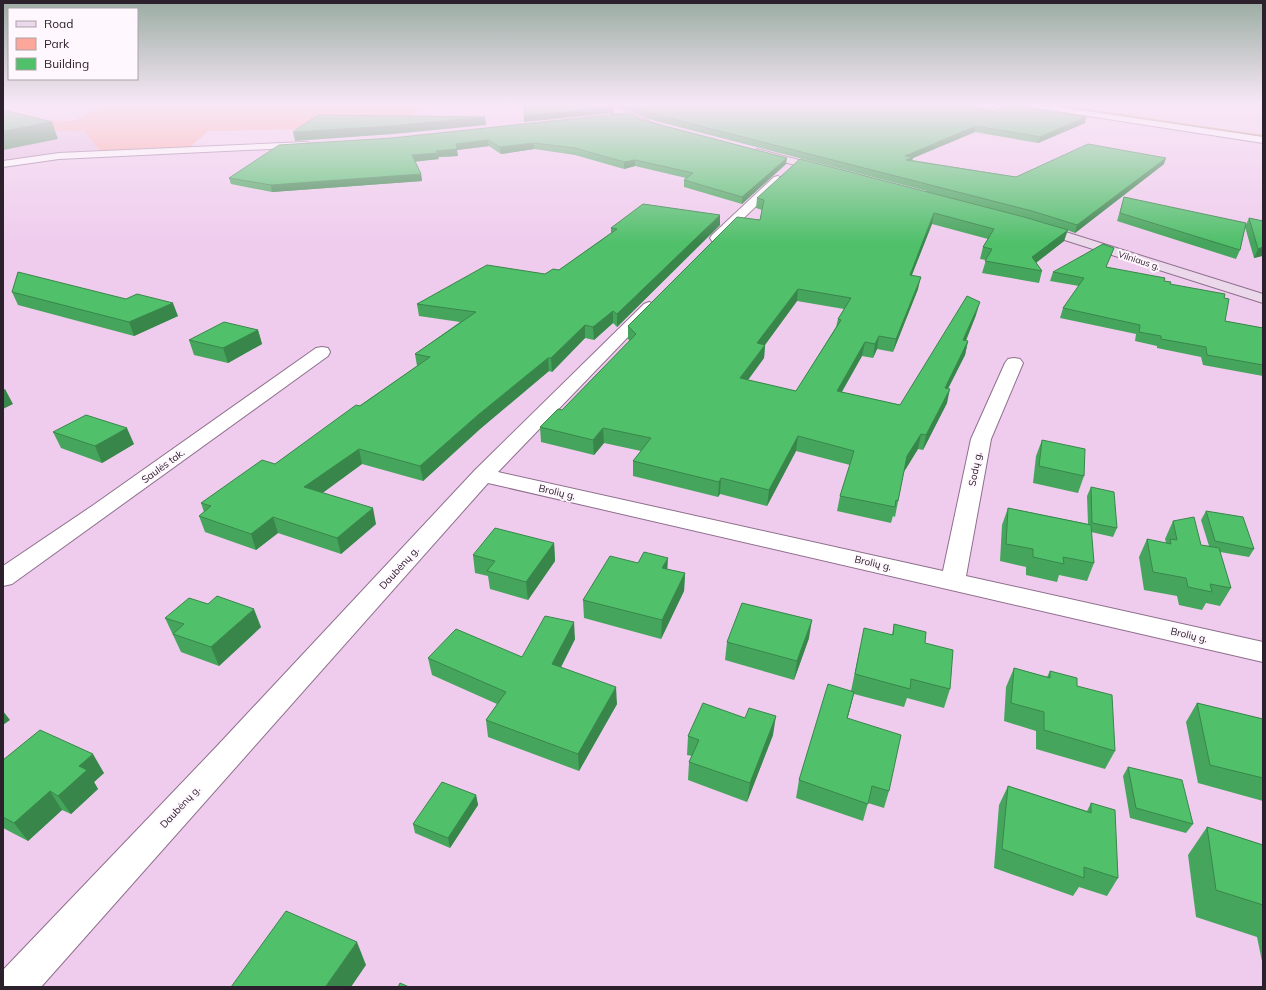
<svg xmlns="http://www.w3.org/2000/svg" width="1266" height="990" font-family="Mulish,sans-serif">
  <rect width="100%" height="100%" fill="#efcced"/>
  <!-- built -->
  <polygon fill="#e4bce1" points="3,130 84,131 101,153 27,157 3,163"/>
  <!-- green -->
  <polygon fill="#fda69a" points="110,103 435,103 415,113 411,117 304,129 208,131 187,150 101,153 84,131 3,130 3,119 72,121"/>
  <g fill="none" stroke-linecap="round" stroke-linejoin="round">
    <!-- stream -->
    <polygon fill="#c6a138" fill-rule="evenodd" points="1039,103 1047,103 1263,135 1263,137"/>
    <defs>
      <g id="minor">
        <polygon points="1013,103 1033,103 1263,137 1263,143 1017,105"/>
        <polygon points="306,142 309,143 309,147 59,159 3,167 3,161 59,153"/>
        <polygon points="778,176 783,179 782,181 720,241 712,241 710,238 712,235 774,177"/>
        <polygon points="649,302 654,304 657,307 654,310 498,472 943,571 971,439 1005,363 1008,359 1014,358 1020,359 1023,363 991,439 966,576 1263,642 1263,662 488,483 41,987 3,987 3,970 218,745 475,470 644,304"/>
        <polygon points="322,347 328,348 330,352 328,356 12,584 3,586 3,566 92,506 316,348"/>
      </g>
      <g id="secondary">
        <path d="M596,103H606L655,124L654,126C645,128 603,110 596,103Z"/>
        <polygon points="757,149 829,168 830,170 825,173 754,154 752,152"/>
        <polygon points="1037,223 1263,294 1263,303 1033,230 1031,227 1033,224"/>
      </g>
    </defs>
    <!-- minor casing -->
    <use href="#minor" stroke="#8f6f8d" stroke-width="2"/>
    <!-- secondary casing -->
    <use href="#secondary" stroke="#8f6f8d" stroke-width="2"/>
    <!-- minor -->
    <use href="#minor" fill="#fff" fill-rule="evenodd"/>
    <!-- secondary -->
    <use href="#secondary" fill="#ecd8eb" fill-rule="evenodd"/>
  </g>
  <!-- wall -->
  <g fill="#46a55c" fill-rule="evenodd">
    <path d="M610,103H943L993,111L1085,123L1038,143L975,132L913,158L912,160L1016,177L1164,164L1075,233L1067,230L1064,241L1036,263L1042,271L1039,283L982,273L986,260L980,259L983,247L988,239L932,224L912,275L918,289L893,352L877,349L873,358L862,356L842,392L900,405L976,315L966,341H968L965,355L948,389L947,403L923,450L918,449L904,471L895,517L893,516L891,523L837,511L840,496L850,465L796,451L767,506L720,494L718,497L633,476V461L641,451L604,443L594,455L541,442L540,427L562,410L630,341L628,339V326L760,220L762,210L756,208L757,198L927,191L648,119ZM797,301L844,309L838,319L836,327L796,391L748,380L764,358L765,345Z"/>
    <polygon points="642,120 786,164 742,204 684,187 684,180 686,178 635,166 624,169 575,155 534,149 501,154 489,146 457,150 458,156 438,157 439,159 415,161 421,174 422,181 272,192 231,184 229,178 392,138"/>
    <polygon points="1124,197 1240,250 1236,259 1117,221"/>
    <polygon points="1249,218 1263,221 1263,257 1262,256 1254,258 1245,227"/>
    <polygon points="720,225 617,327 613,323 594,340 585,338 552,372 549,371 480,429 423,481 362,464 322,493 376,524 341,554 278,533 256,550 205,532 199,516 204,512 201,503 275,464 417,366 415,354 460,322 419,316 417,304 545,274 559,270 611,233 611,228"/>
    <polygon points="1107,267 1164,281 1170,284 1224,298 1225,321 1263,328 1263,376 1203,365 1201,357 1157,348 1157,346 1135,341 1136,334 1060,318 1063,308 1079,286 1050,281 1053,272"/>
    <polygon points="12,292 126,299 178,316 134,336 18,305"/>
    <polygon points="258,330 262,344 228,363 194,355 189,340"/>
    <polygon points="53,432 134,444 102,463 61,448"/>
    <polygon points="1042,440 1084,476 1078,493 1033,483 1036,456"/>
    <polygon points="1091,487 1117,528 1113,537 1091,532 1094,563 1087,581 1059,575 1057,582 1026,575 1026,567 1000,561 1002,525 1008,508 1088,524 1087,496"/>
    <polygon points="1206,511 1254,549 1249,557 1220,552 1231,588 1220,606 1206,603 1202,610 1179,605 1177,596 1144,590 1139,557 1147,539 1166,543 1165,539 1173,521 1201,545 1209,546 1201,520"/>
    <polygon points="554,543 555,561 528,600 490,589 488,576 475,573 473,555"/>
    <polygon points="638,563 667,569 685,573 684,591 661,639 584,618 583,600"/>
    <polygon points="165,618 261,627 219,666 181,652"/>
    <polygon points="894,624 925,643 950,689 944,708 907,698 904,707 854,694 847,719 889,791 884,808 868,803 863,821 796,798 799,780 851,691 860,647 892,635"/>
    <polygon points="809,638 794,680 725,660 727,642"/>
    <polygon points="575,639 561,667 617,704 579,771 488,737 486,720 497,704 432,675 428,658 522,657"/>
    <polygon points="1014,668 1047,677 1050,671 1077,686 1115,751 1105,769 1036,749 1036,731 1004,721 1006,687"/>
    <polygon points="1197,703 1263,719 1263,801 1198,783 1186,722"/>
    <polygon points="745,718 773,735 747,802 688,780 689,762 692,756 687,755 688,736"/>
    <polygon points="3,760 104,773 94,782 98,789 71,814 62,810 28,841 3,828"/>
    <polygon points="1128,767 1193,824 1186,833 1130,818 1123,776"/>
    <polygon points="1008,786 1087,811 1091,803 1118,878 1107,896 1079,887 1073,896 994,868 999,805"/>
    <polygon points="476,795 478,805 450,848 415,833 413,824"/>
    <polygon points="1207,827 1263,845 1263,966 1257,937 1196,917 1188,855"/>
  </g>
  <!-- shaded-wall -->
  <g fill="#39864b">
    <polygon points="614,107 614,113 524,122 524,116"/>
    <polygon points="485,117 486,125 393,134 295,141 293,132"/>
    <polygon points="1086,117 1085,123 1038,143 1040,137"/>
    <polygon points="52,122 58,139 3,150 3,131"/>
    <polygon points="976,126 975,132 913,158 911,163 905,166 905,156"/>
    <polygon points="488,140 489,146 457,150 458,156 438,157 439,159 413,162 412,155 436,151 456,144"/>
    <polygon points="534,143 534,149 501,154 500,147"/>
    <polygon points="787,158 786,164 742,204 742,197"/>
    <polygon points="1166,158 1164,164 1075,233 1077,225"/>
    <polygon points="635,160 635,166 624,169 624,162"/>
    <polygon points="421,174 422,181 272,192 271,185"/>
    <polygon points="934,213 932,224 907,287 910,275"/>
    <polygon points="720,215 720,225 617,327 617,314"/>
    <polygon points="1068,230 1064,241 1029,268 1032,257"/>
    <polygon points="1263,247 1263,254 1262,256 1254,258 1258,249"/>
    <polygon points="921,277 918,289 893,352 896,339"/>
    <polygon points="798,289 797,301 756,357 757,343"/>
    <polygon points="980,302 976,315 960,354 963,340"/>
    <polygon points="173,303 178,316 134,336 129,322"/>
    <polygon points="613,311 613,323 594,340 593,327"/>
    <polygon points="585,325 585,338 552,372 551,358"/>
    <polygon points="258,330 262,344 228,363 223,348"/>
    <polygon points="879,336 877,349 873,358 875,344"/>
    <polygon points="968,341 965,355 941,402 945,388"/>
    <polygon points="865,342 862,356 834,405 837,391"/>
    <polygon points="765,345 764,358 739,392 740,378"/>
    <polygon points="548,358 549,371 480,429 423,481 420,466 478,415"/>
    <polygon points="5,389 13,404 3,409 3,390"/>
    <polygon points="950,389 947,403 923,450 926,435"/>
    <polygon points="127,428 134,444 102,463 95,446"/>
    <polygon points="603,428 604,443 594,455 593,440"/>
    <polygon points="921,434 918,449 904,472 907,456"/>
    <polygon points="798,436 796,451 767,506 769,490"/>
    <polygon points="359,449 362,464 309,503 304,487"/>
    <polygon points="721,478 720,494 718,497 719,482"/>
    <polygon points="373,508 376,524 341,554 337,538"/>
    <polygon points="273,517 278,533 256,550 251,534"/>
    <polygon points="554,543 555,561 528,600 526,582"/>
    <polygon points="668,558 667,576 662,568"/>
    <polygon points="685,573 684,591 661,639 662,620"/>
    <polygon points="254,609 261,627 219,666 211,647"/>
    <polygon points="812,620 809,638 794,680 797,661"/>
    <polygon points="574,622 575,639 554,681 552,664"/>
    <polygon points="616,687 617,704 579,771 578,754"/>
    <polygon points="854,692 850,709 843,736 847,718"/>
    <polygon points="3,711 10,720 3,725"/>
    <polygon points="776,716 773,735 747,802 750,783"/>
    <polygon points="93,754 104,773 94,782 98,789 71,814 58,796 79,766"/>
    <polygon points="50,791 62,810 28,841 14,823"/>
    <polygon points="476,795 478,805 450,848 448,838"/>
    <polygon points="357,942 366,965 351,987 326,987 326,986"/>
  </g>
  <!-- building -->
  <g fill="#51c06b" stroke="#39864b" fill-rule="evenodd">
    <polygon points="525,103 604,103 614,107 524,116"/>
    <polygon points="623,103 943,103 993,111 1013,105 1086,117 1040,137 976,126 905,156 913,157 906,160 1016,177 1088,144 1166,158 1077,225 1032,211 649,113"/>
    <polygon points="3,110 52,122 3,131"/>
    <polygon points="627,113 642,120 787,158 742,197 684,180 693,173 635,160 624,162 575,148 534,143 500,147 488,140 456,144 457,149 436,151 438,153 412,155 421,174 271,185 229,178 279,145 392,138"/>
    <polygon points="318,115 485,117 391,126 293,132"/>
    <path d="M800,159L1024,217L1068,230L1032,257L1042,271L985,261L992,249L983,247L994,229L934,213L910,275L921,277L896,339L879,336L875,344L865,342L837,391L900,405L967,296L980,302L963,340L968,341L945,388L950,389L926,435L921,434L907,456L898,501L896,500L895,507L840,496L854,451L798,436L769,490L721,478L719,482L633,461L651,438L603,428L593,440L540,427L558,409L562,410L636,334L628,326L737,217L760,220L764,200L757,198ZM798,289L851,298L838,319L841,320L796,391L740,378L765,345L757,343Z"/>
    <polygon points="1124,197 1246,223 1240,250 1120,213"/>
    <polygon points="643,204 720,215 617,314 613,311 593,327 585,325 551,358 548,358 478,415 420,466 359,449 304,487 373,508 337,538 273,517 251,534 199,516 211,506 201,503 262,460 275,464 356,405 360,406 430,357 415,354 476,312 417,304 487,265 545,274 553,269 559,270 617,229 611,228"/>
    <polygon points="1249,218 1263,221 1263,247 1258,249"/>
    <polygon points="1103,244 1114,248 1106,267 1165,278 1164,281 1171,282 1170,284 1225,294 1224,298 1229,299 1225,321 1263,328 1263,365 1207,355 1206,347 1161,339 1161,336 1139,332 1140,325 1063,308 1084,278 1053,272"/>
    <polygon points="18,272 126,299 137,294 173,303 129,322 12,292"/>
    <polygon points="224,322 258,330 223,348 189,340"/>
    <polygon points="86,415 127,428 95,446 53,432"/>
    <polygon points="1042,440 1085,449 1084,476 1039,466"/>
    <polygon points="1091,487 1114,492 1117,528 1092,523"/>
    <polygon points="1008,508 1091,525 1094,563 1063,557 1064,564 1033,557 1033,549 1006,544"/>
    <polygon points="1206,511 1243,517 1254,549 1215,541"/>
    <polygon points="1194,517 1201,545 1219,548 1231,588 1210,584 1212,592 1188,587 1186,578 1153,572 1147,539 1171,544 1170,539 1177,540 1173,521"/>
    <polygon points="495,528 554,543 526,582 487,571 495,561 473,555"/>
    <polygon points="644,552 668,558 662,568 685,573 662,620 583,600 610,556 638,563"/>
    <polygon points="217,596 254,609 211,647 173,634 184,624 165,618 189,598 208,604"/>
    <polygon points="742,603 812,620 797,661 727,642"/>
    <polygon points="545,616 574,622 552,664 616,687 578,754 486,720 506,692 428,658 456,629 522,657"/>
    <polygon points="894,624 926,632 925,643 953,650 950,689 911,679 910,689 855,674 864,628 893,635"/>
    <polygon points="1014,668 1050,678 1050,671 1077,678 1077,686 1112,695 1115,751 1044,730 1044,712 1011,703"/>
    <polygon points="828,684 854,692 847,718 901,735 889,791 872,786 868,804 799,780"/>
    <polygon points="703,703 745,718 749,708 776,716 750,783 689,762 699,740 688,736"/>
    <polygon points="1197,703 1263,719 1263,778 1210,765"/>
    <polygon points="40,730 93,754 79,766 87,770 58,796 50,791 14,823 3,817 3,760"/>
    <polygon points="1128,767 1182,780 1193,824 1136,808"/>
    <polygon points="442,782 476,795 448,838 413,824"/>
    <polygon points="1008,786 1091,813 1091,803 1115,810 1118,878 1084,867 1084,878 1002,849"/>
    <polygon points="1207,827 1263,845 1263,905 1216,890"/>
    <polygon points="286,911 357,942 326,986 328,987 231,987"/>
    <polygon points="400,983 409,987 398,987"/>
  </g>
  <!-- sky -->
  <linearGradient id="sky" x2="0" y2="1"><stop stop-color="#9aaca2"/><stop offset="0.43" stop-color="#f8e8f7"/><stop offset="1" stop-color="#f8e8f7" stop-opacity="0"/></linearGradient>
  <rect width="1266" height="242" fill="url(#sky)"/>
  <g text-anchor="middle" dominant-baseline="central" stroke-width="4" stroke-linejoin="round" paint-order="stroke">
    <!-- far-street labels -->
    <g font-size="9" fill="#2d202d" stroke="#fff7fe">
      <text transform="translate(1139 260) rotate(18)">Vilniaus g.</text>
    </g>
    <!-- street labels -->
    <g font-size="10" fill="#2d202d" stroke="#fff7fe">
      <text transform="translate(163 466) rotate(-36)">Saulės tak.</text>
      <text transform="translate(975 469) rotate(-79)">Sodų g.</text>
      <text transform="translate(557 492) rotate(13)">Brolių g.</text>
      <text transform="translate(873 563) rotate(13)">Brolių g.</text>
      <text transform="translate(399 568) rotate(-48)">Daubėnų g.</text>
      <text transform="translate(1189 635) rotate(13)">Brolių g.</text>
      <text transform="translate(180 807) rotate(-47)">Daubėnų g.</text>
    </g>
  </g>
  <!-- border -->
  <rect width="1266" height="990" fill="none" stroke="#2d202d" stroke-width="8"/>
  <!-- legend -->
  <rect x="8" y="8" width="130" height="72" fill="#fff7fe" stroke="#aba1aa"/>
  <rect x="16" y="21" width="20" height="6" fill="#ecd8eb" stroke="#aba1aa"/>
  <text x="44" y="28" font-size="12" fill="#2d202d">Road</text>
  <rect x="16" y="38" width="20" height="12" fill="#fda69a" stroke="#aba1aa"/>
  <text x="44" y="48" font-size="12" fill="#2d202d">Park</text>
  <rect x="16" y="58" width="20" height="12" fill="#51c06b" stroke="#aba1aa"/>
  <text x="44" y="68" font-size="12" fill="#2d202d">Building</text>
</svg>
